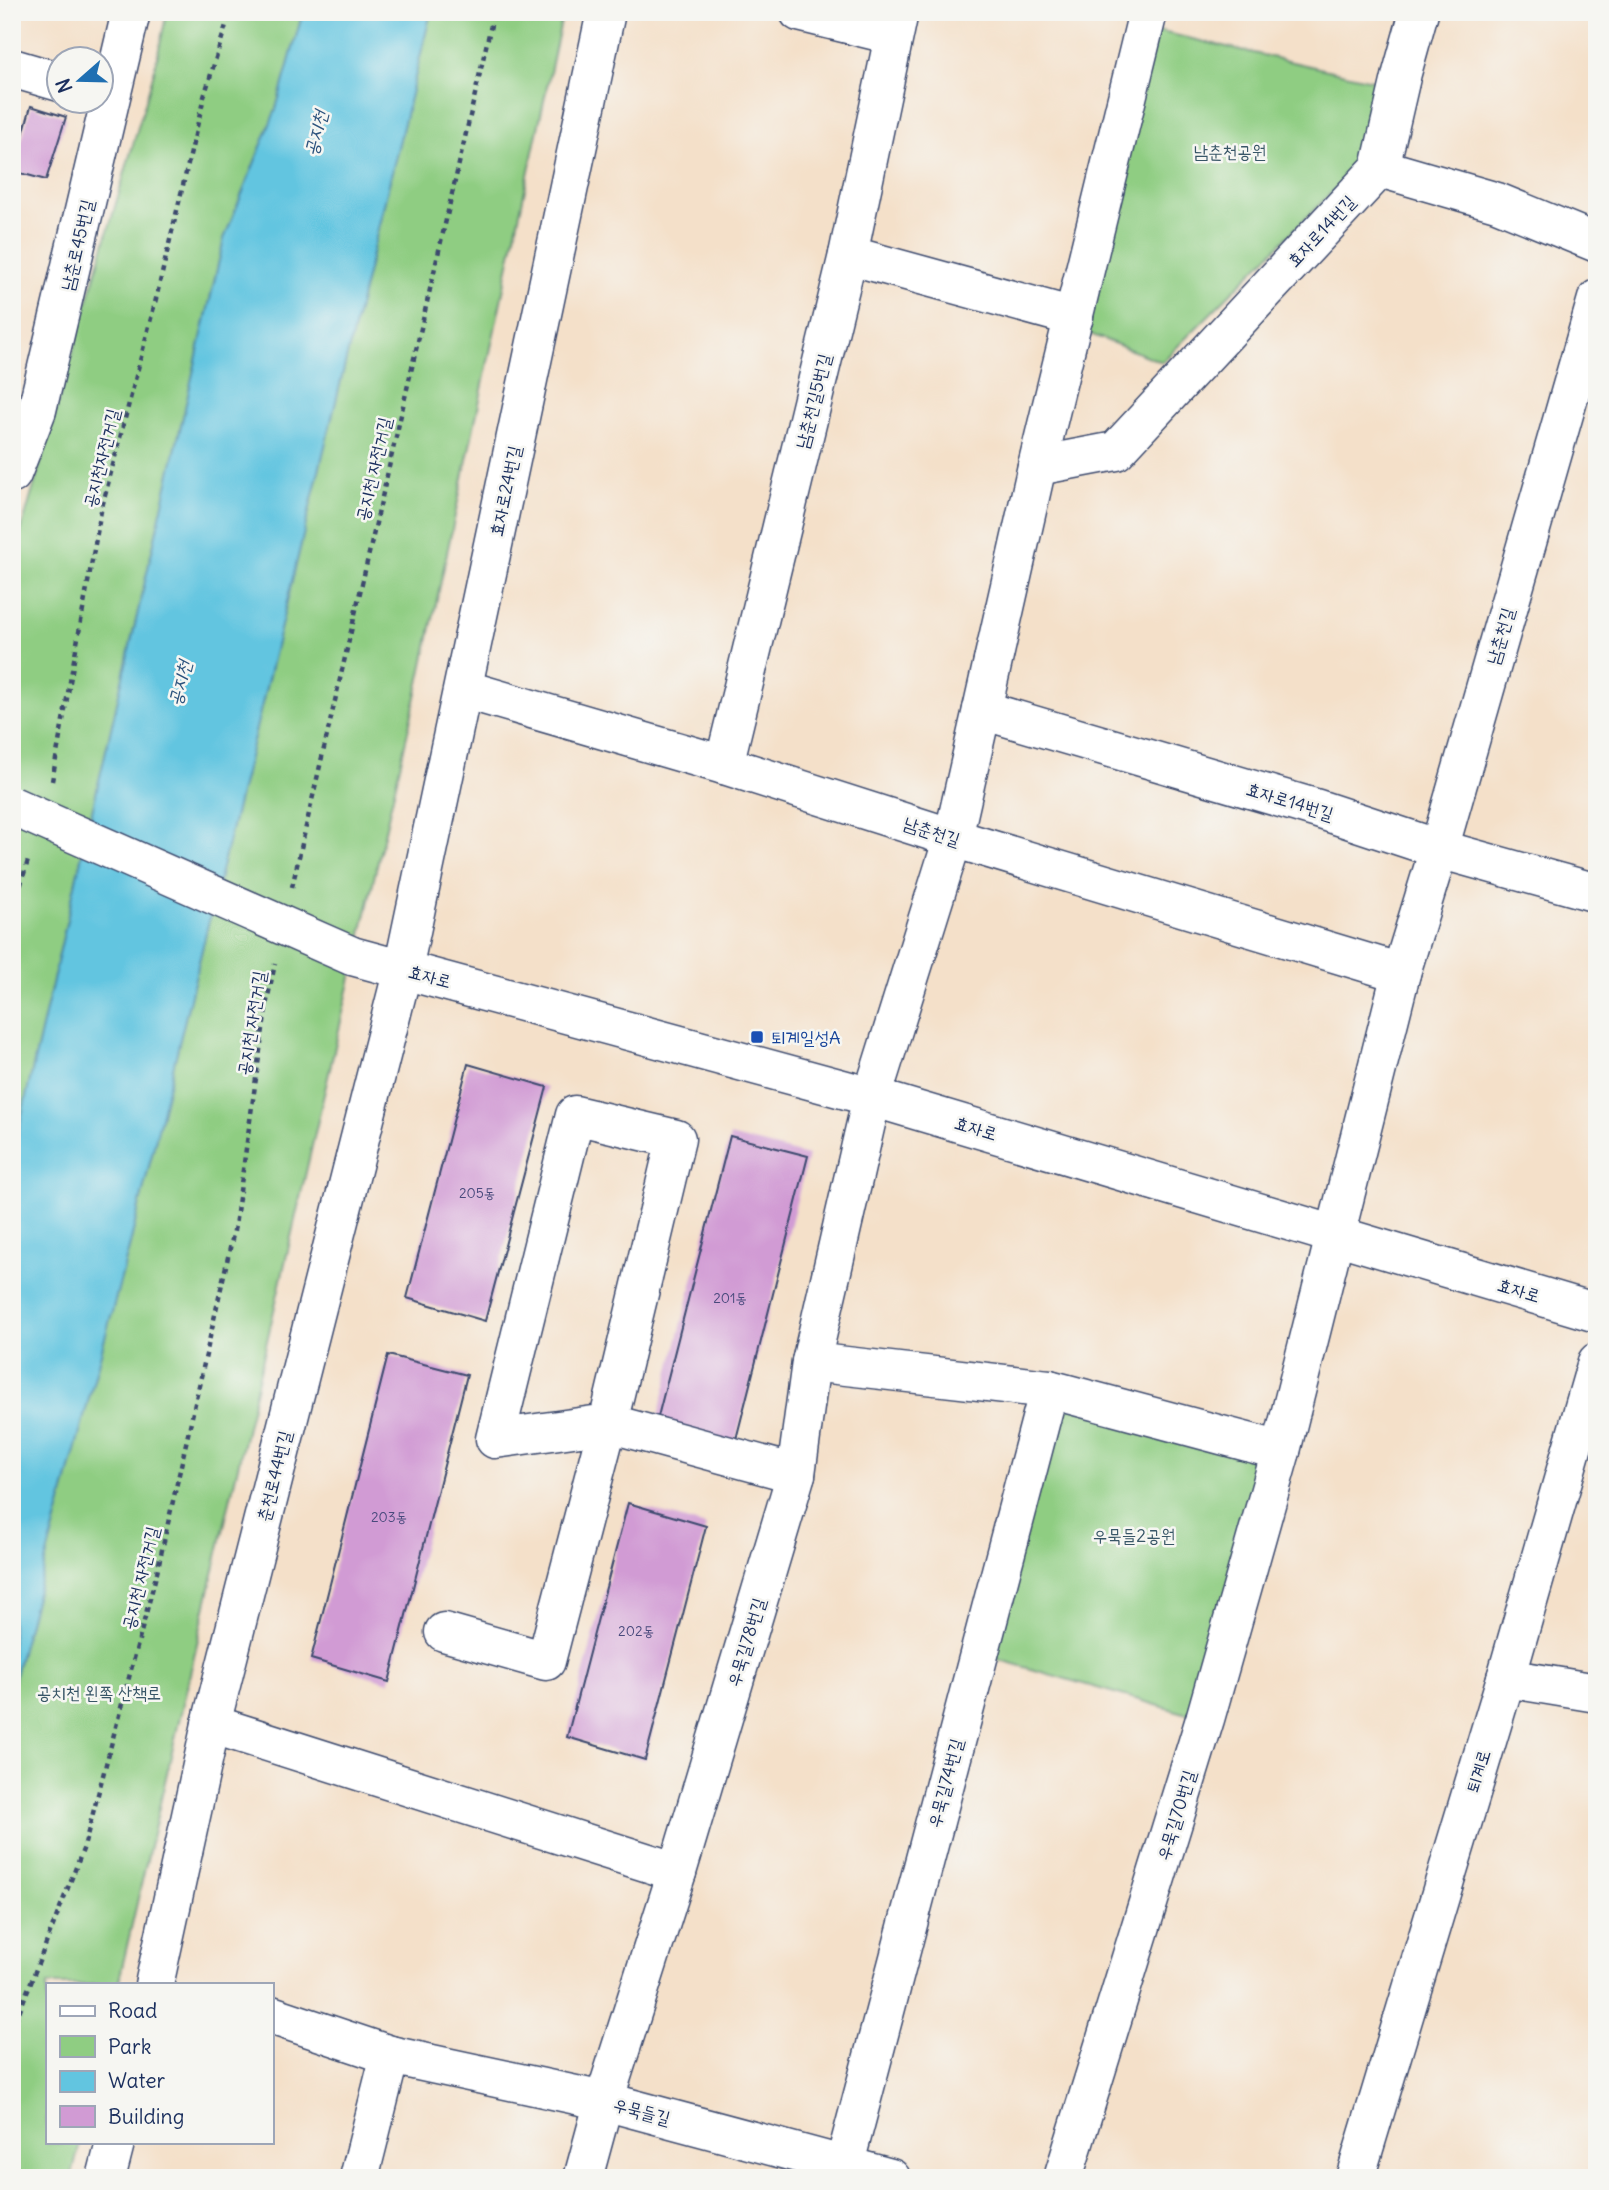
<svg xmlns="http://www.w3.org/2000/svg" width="1609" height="2190" font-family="Delius,'Poor Story',sans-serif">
  <rect width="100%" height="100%" fill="#f6f6f2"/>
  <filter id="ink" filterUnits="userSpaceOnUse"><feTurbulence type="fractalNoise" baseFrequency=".0143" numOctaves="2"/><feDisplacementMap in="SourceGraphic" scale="14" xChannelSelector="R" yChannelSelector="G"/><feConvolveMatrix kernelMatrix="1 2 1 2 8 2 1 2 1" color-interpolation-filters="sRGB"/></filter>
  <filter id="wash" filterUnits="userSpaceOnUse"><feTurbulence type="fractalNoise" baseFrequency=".00686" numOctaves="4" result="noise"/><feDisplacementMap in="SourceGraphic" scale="28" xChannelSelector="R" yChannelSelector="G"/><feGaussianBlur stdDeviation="1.57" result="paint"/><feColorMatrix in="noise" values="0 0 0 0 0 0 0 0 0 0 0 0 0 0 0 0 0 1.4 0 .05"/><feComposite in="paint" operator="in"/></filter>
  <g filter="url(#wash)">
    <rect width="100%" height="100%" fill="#f4e0c9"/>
    <!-- green -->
    <g fill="#8fcd82" stroke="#557e70" stroke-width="2">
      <polygon points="167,12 303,12 276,109 224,239 12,1158 12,562 154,72"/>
      <polygon points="431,12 563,12 418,688 118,1985 47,1985 47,2143 80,2143 71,2178 12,2178 12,1686 129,1248"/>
      <polygon points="1157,31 1385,83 1372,152 1162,362 1082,331"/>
      <polygon points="1049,1389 1281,1451 1205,1719 979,1654"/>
    </g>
    <!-- water -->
    <polygon fill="#62c5e0" stroke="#3e7a9f" stroke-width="2" points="303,12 431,12 129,1248 12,1686 12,1158 224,239 276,109"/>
    <g id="blocks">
      <!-- building -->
      <g fill="#d19bd4">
        <polygon points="31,106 66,117 46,180 13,171"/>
        <polygon points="12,123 19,126 13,147 12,147"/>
        <polygon points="468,1064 547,1087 485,1321 407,1298"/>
        <polygon points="730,1136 808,1156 730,1463 652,1440"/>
        <polygon points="388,1355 467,1375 389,1682 311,1659"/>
        <polygon points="628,1503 706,1526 645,1760 567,1737"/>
      </g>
    </g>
  </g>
  <g filter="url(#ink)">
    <use href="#blocks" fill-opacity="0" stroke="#3c4a6e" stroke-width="2"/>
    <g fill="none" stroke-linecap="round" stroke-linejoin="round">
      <defs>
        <g id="minor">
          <polyline points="799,12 893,35"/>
          <polyline points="12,68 60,82"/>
          <polyline points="1380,168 1497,202 1597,243"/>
          <polyline points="848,255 1074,317"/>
          <polyline points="1037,466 1116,451 1380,168 1402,73 1419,12"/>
          <polyline points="12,474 37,410 131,12"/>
          <polyline points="463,689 724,765 953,838 1401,973"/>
          <polyline points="982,710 1318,809 1439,849 1597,893"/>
          <polyline points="724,765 848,255 899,12"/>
          <polyline points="352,956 872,1097 1597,1313"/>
          <polyline points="811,1362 1049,1389 1281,1451"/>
          <polyline points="444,1632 546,1661 608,1423 676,1139 575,1115 495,1439 608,1423 796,1474"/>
          <polyline points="1506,1678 1597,1693"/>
          <polyline points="211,1724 677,1872"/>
          <polyline points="154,1985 211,1724 403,969 606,12"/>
          <polyline points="271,2015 390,2055 604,2101 891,2178"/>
          <polyline points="106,2178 115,2143"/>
          <polyline points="359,2178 390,2055"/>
          <polyline points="583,2178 604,2101 677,1872 796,1474 811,1362 872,1097 953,838 1037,466 1148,12"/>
          <polyline points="841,2178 1049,1389"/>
          <polyline points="1063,2178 1205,1719 1281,1451 1401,973 1439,849 1597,299"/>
          <polyline points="1355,2178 1506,1678 1597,1362"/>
        </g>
      </defs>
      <!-- minor casing -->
      <use href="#minor" stroke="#3c4a6e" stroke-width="41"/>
      <!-- path -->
      <g stroke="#3c4a6e" stroke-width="4.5" stroke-dasharray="5 5" stroke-linecap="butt">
        <polyline points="52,781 101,511 155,303 204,97 230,12"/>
        <polyline points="292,887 494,12"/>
        <polyline points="12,914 29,857"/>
        <polyline points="12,2030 84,1847 157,1572 235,1226 267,1001 275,964"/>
      </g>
      <!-- minor -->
      <use href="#minor" stroke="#fff" stroke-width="38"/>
      <defs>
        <polyline id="minor-bridge" points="12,806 352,956"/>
      </defs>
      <!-- minor-bridge casing -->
      <use href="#minor-bridge" stroke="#3c4a6e" stroke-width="41" stroke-linecap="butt"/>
      <!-- minor-bridge -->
      <use href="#minor-bridge" stroke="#fff" stroke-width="38"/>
    </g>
  </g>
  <!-- markers -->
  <rect fill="#1a4fb4" stroke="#f6f6f2" stroke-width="2.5" x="750" y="1030" width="14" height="14" rx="3.5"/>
  <g text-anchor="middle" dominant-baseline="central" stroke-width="5" stroke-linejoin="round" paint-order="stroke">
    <!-- number labels -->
    <g font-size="14" fill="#484a7c">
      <text x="477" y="1193">205동</text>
      <text x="730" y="1298">201동</text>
      <text x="389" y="1517">203동</text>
      <text x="636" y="1631">202동</text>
    </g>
    <!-- park labels -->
    <g font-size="18" fill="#385667" stroke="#f6f6f2">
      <text x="1230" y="151">남춘천공원</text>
      <text x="1134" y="1535">우묵들2공원</text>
      <text x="99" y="1692">공치천 왼쪽 산책로</text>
    </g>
    <!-- street labels -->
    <g font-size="18" fill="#1b2f5e" stroke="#f6f6f2">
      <text transform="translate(1321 231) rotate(-47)">효자로14번길</text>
      <text transform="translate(77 245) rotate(-77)">남춘로45번길</text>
      <text transform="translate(813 401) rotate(-76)">남춘천길5번길</text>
      <text transform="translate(101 458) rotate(-76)">공지천자전거길</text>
      <text transform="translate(373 469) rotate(-77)">공지천 자전거길</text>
      <text transform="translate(505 491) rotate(-78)">효자로24번길</text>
      <text transform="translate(1500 636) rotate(-74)">남춘천길</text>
      <text transform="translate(1290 801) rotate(17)">효자로14번길</text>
      <text transform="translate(932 831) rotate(18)">남춘천길</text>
      <text transform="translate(430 976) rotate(15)">효자로</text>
      <text transform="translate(251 1023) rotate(-81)">공지천 자전거길</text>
      <text transform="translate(976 1128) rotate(17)">효자로</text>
      <text transform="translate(1519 1290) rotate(17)">효자로</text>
      <text transform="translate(274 1476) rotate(-76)">춘천로44번길</text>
      <text transform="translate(140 1578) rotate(-76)">공지천 자전거길</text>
      <text transform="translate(746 1642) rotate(-73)">우묵길78번길</text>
      <text transform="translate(1478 1771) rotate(-73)">퇴계로</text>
      <text transform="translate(945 1783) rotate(-75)">우묵길74번길</text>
      <text transform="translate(1176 1815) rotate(-73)">우묵길70번길</text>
      <text transform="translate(642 2111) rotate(15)">우묵들길</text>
    </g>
    <!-- transit labels -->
    <g font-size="18" fill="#164399" stroke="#f6f6f2" text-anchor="start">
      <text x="771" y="1037">퇴계일성A</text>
    </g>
    <!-- water labels -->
    <g font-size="19" font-style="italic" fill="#2d547e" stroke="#f6f6f2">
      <text transform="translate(315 133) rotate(-76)">공지천</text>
      <text transform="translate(179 683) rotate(-76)">공지천</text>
    </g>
  </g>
  <!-- margin -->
  <rect width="1609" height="2190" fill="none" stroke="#f6f6f2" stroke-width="42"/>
  <!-- legend -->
  <rect x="46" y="1983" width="228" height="161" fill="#f6f6f2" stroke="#9ea6b7" stroke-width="2"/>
  <rect x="60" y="2006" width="35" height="10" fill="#ffffff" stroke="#9ea6b7" stroke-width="2"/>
  <text x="108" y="2018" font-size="21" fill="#1b2f5e">Road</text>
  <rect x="60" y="2036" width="35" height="21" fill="#8fcd82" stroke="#9ea6b7" stroke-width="2"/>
  <text x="108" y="2054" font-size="21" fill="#1b2f5e">Park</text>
  <rect x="60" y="2071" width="35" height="21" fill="#62c5e0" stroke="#9ea6b7" stroke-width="2"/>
  <text x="108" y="2088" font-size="21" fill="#1b2f5e">Water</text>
  <rect x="60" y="2106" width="35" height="21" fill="#d19bd4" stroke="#9ea6b7" stroke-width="2"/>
  <text x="108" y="2124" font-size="21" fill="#1b2f5e">Building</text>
  <!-- north arrow -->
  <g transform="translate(80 80) rotate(250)"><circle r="33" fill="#f6f6f2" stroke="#9ea6b7" stroke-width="2"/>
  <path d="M0-5L12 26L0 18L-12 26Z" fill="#1f6fb2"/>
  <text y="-10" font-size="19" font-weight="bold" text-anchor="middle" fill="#1b2f5e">N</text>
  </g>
</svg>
